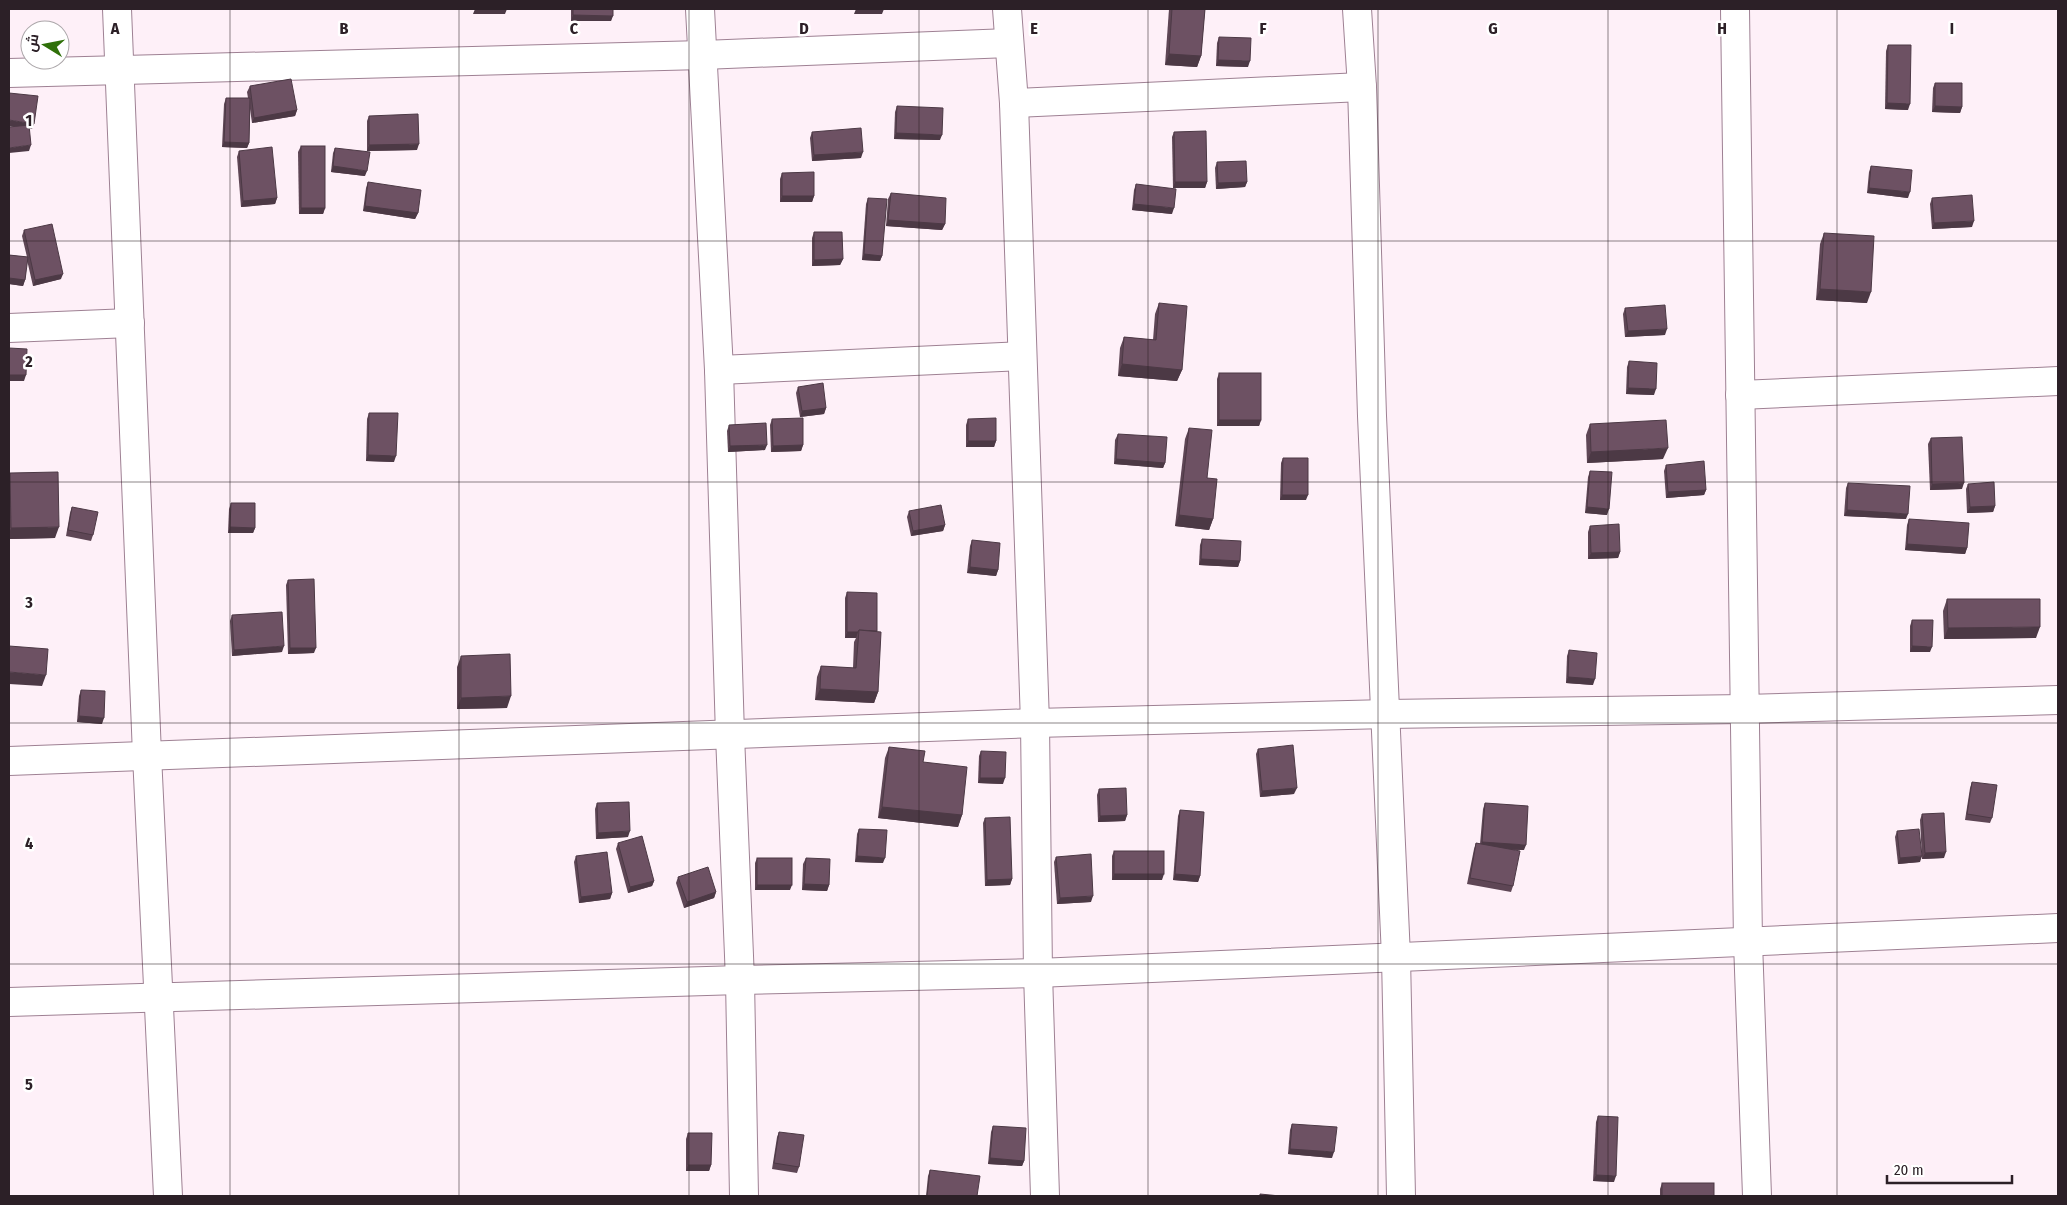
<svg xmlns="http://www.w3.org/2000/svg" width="2067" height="1205" font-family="'Fira Sans Condensed',Cairo,sans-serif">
  <rect width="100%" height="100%" fill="#fef0f8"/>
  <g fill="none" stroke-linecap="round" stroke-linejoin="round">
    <defs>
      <g id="minor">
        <polyline points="117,9 147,755 168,1196"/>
        <polyline points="700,9 719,370 730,735 740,980 744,1196"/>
        <polyline points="1007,9 1014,103 1035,723 1038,973 1045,1196"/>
        <polyline points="1357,9 1362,87 1372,416 1396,957 1401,1196"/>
        <polyline points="1735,9 1748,942 1757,1196"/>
        <polyline points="9,73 703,55 1009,43"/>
        <polyline points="1014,103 1362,87"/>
        <polyline points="9,328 130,323"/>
        <polyline points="719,370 1022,356"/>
        <polyline points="1740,395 2058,381"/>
        <polyline points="9,761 1035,723 1387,714 1745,709 2058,700"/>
        <polyline points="9,1002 740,980 1038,973 2058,928"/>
      </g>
    </defs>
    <!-- minor casing -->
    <use href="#minor" stroke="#9e8093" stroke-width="30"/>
    <!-- minor -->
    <use href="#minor" stroke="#fff" stroke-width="28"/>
  </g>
  <!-- wall -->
  <g fill="#5e4655">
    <polygon points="571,9 613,9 611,21 571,21"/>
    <polygon points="1169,9 1205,9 1201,56 1197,67 1165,65"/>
    <polygon points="1219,37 1248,67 1216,66 1217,43"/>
    <polygon points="1888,45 1908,110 1885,109 1886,51"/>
    <polygon points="1935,83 1962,107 1960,113 1932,112 1933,88"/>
    <polygon points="250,86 297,110 295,116 252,123 250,109 249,143 247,148 222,147 224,104 226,98 248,98 247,92"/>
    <polygon points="897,106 940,140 894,139 895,112"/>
    <polygon points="369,116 417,150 367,151 367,121"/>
    <polygon points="812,132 861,158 812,161 810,138"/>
    <polygon points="1174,132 1207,182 1205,188 1173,188 1172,137"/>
    <polygon points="301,146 325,208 323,214 299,214 298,152"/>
    <polygon points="335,148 365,176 331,172 333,153"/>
    <polygon points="239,151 277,198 275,204 241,207 237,157"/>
    <polygon points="1217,162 1247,182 1245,187 1216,189 1215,168"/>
    <polygon points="1871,166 1908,198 1867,193 1869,172"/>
    <polygon points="782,173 814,196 812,202 780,202 780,179"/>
    <polygon points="368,182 418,213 415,219 363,211 366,188"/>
    <polygon points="1136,184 1172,214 1132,210 1134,190"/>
    <polygon points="891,193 945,224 942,230 886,226 888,199"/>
    <polygon points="868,198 882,256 880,261 862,260 866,204"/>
    <polygon points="1932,198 1972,227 1932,229 1930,204"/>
    <polygon points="24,230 61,279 33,286 27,260 25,280 23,286 9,284 9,255 27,257 22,236"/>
    <polygon points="814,232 843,259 840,265 812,266 812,238"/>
    <polygon points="1824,233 1867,303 1816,300 1820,244"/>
    <polygon points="1159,303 1182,370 1177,381 1118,376 1120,348 1124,337 1153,340 1155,314"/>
    <polygon points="1625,308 1665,335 1625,337 1623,314"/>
    <polygon points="1629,361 1654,395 1626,394 1627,367"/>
    <polygon points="1219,373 1261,420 1259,426 1217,426 1217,379"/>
    <polygon points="798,387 826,408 824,414 800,417 796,393"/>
    <polygon points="369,413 394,462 366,461 367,419"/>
    <polygon points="772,419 803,445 801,451 771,452 770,425"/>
    <polygon points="968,419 996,441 994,447 966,447 966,425"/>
    <polygon points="1590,424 1663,459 1587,463 1586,435"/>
    <polygon points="729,425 765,450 728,452 727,431"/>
    <polygon points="1189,428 1207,478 1213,519 1209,530 1175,526 1185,439"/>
    <polygon points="1118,434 1165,463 1163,468 1114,464 1115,440"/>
    <polygon points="1931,438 1962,489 1930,490 1928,444"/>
    <polygon points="1283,458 1306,500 1280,500 1281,463"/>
    <polygon points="1666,465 1706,490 1704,495 1666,498 1664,471"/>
    <polygon points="1590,471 1607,515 1585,513 1588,477"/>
    <polygon points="10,473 55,538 9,539 9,477"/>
    <polygon points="1848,483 1906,519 1844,516 1846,488"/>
    <polygon points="1968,484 1995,506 1993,512 1967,513 1966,489"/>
    <polygon points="231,503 255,528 253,533 228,533 229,509"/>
    <polygon points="72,507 93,535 91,541 66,536 70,513"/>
    <polygon points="909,511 945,525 943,531 911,536 907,517"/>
    <polygon points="1909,519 1967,548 1965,554 1905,550 1907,525"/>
    <polygon points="1590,526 1620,552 1618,558 1588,559 1588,532"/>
    <polygon points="1202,539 1240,561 1238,567 1199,565 1200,545"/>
    <polygon points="972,540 998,570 996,576 967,573 970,546"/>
    <polygon points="288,580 314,653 288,654 286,585"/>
    <polygon points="847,592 877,631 878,692 874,703 815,700 817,677 821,666 853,668 854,642 856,638 845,638 845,598"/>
    <polygon points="1947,599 2036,638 1944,639 1943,611"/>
    <polygon points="232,615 282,652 232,656 230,621"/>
    <polygon points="1912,620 1930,652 1910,652 1910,626"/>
    <polygon points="1569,650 1593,685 1566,683 1567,656"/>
    <polygon points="461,656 507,708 457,709 457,667"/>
    <polygon points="81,690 102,724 77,722 79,696"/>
    <polygon points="889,747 923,762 962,815 958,827 878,818 885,758"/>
    <polygon points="1258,749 1294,794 1260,797 1256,754"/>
    <polygon points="981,751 1003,784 978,783 979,756"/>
    <polygon points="1972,782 1992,818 1990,823 1965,820 1970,788"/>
    <polygon points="1099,789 1127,815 1125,821 1098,822 1097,795"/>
    <polygon points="597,803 628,837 596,839 595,809"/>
    <polygon points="1485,803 1524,850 1512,850 1513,886 1511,892 1467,884 1474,849 1476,843 1480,844 1483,809"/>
    <polygon points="1180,810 1200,876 1198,882 1173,880 1178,816"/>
    <polygon points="1922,814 1944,858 1922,859 1920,820"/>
    <polygon points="985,818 1012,879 1010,885 985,886 983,823"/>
    <polygon points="859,829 883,863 855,862 857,834"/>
    <polygon points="1897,831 1920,862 1898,864 1895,837"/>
    <polygon points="618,843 654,881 652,886 628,893 616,849"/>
    <polygon points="1114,851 1162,880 1112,880 1112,856"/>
    <polygon points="576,856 612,893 610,899 579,903 574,862"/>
    <polygon points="1056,857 1091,902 1057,904 1054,862"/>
    <polygon points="757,858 790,890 755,890 755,863"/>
    <polygon points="806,858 829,885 827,891 802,890 803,864"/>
    <polygon points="678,877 716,892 714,898 684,908 676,883"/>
    <polygon points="1598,1116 1614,1182 1593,1181 1596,1122"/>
    <polygon points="1292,1124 1332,1158 1288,1154 1290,1130"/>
    <polygon points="993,1126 1024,1161 1022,1166 988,1164 991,1132"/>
    <polygon points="779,1132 799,1167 797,1173 772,1169 777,1137"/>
    <polygon points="688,1133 711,1165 709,1171 686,1171 686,1139"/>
    <polygon points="930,1170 977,1196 926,1196 928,1176"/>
    <polygon points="1662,1183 1714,1196 1660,1196 1660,1189"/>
  </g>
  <!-- shaded-wall -->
  <g fill="#4c3945">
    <polygon points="475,9 507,9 505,14 473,14"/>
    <polygon points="856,9 884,9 882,14 854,14"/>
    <polygon points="573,15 613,16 611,21 571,21"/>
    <polygon points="1169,54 1201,56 1197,67 1165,65"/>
    <polygon points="1218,60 1250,61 1248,67 1216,66"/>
    <polygon points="1887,103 1910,104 1908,110 1885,109"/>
    <polygon points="1935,106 1962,107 1960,113 1932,112"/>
    <polygon points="297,110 295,116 252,123 254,118"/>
    <polygon points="9,120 34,124 32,129 9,126"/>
    <polygon points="896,133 942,135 940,140 894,139"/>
    <polygon points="224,142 249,143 247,148 222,147"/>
    <polygon points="419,144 417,150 367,151 369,145"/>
    <polygon points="31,145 29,151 9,153 9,148"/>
    <polygon points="863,152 861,158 812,161 814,155"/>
    <polygon points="333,166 367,171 365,176 331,172"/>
    <polygon points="1175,182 1207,182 1205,188 1173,188"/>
    <polygon points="1247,182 1245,187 1216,189 1218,183"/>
    <polygon points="1869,188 1910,192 1908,198 1867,193"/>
    <polygon points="782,196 814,196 812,202 780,202"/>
    <polygon points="277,198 275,204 241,207 243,201"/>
    <polygon points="1134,204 1174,208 1172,214 1132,210"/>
    <polygon points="365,206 418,213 415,219 363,211"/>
    <polygon points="301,208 325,208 323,214 299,214"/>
    <polygon points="888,220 945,224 942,230 886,226"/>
    <polygon points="1974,221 1972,227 1932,229 1934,223"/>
    <polygon points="864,254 882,256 880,261 862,260"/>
    <polygon points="843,259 840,265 812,266 814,260"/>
    <polygon points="63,274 61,279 33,286 35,280"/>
    <polygon points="9,278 25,280 23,286 9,284"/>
    <polygon points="1820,289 1871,292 1867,303 1816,300"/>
    <polygon points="1667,329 1665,335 1625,337 1628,331"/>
    <polygon points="1122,364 1182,370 1177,381 1118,376"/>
    <polygon points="9,375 26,375 24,381 9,381"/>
    <polygon points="1628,388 1656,389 1654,395 1626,394"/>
    <polygon points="826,408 824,414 800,417 802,411"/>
    <polygon points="1219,420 1261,420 1259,426 1217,426"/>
    <polygon points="968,441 996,441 994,447 966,447"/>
    <polygon points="767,445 765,450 728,452 730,446"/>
    <polygon points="803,445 801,451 771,452 773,446"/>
    <polygon points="1668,448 1663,459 1587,463 1591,452"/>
    <polygon points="368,455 396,456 394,462 366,461"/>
    <polygon points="1116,459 1165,463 1163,468 1114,464"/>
    <polygon points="1964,483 1962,489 1930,490 1932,484"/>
    <polygon points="1706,490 1704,495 1666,498 1668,492"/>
    <polygon points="1282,495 1308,495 1306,500 1280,500"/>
    <polygon points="1995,506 1993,512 1967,513 1970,507"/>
    <polygon points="1587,507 1609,509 1607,515 1585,513"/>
    <polygon points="1847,510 1908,514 1906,519 1844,516"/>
    <polygon points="1179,515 1213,519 1209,530 1175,526"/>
    <polygon points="945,525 943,531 911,536 913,531"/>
    <polygon points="59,527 55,538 9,539 9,534 11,528"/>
    <polygon points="230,527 255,528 253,533 228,533"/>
    <polygon points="1907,544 1967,548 1965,554 1905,550"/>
    <polygon points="1620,552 1618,558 1588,559 1591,553"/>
    <polygon points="1201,559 1240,561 1238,567 1199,565"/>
    <polygon points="970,567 998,570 996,576 967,573"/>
    <polygon points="2040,627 2036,638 1944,639 1948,628"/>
    <polygon points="847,632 858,632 856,638 845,638"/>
    <polygon points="284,646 282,652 232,656 234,650"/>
    <polygon points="1912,646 1932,647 1930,652 1910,652"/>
    <polygon points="290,648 316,648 314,653 288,654"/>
    <polygon points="9,672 46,675 42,686 9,684"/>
    <polygon points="1568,677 1595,679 1593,685 1566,683"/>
    <polygon points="820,689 878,692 874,703 815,700"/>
    <polygon points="511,696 507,708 457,709 461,698"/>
    <polygon points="79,716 104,718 102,724 77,722"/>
    <polygon points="980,778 1005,778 1003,784 978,783"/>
    <polygon points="1297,788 1294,794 1260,797 1262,791"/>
    <polygon points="882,807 962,815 958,827 878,818"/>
    <polygon points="1127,815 1125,821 1098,822 1100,816"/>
    <polygon points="630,831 628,837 596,839 598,833"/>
    <polygon points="1482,842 1526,845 1524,850 1480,847"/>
    <polygon points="1946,852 1944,858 1922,859 1925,853"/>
    <polygon points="857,856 885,858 883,863 855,862"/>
    <polygon points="1922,856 1920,862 1898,864 1900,858"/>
    <polygon points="1114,874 1164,874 1162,880 1112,880"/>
    <polygon points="1175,874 1200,876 1198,882 1173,880"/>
    <polygon points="1012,879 1010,885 985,886 987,880"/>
    <polygon points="654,881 652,886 628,893 630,887"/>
    <polygon points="804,884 829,885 827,891 802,890"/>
    <polygon points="757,885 792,885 790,890 755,890"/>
    <polygon points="716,892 714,898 684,908 687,902"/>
    <polygon points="612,893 610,899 579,903 581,897"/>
    <polygon points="1093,896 1091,902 1057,904 1060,898"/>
    <polygon points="1290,1149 1334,1152 1332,1158 1288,1154"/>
    <polygon points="990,1158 1024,1161 1022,1166 988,1164"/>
    <polygon points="688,1165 711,1165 709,1171 686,1171"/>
    <polygon points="1596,1175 1616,1176 1614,1182 1593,1181"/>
  </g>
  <!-- building -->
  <g fill="#6d5163" stroke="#4c3945">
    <polygon points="573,9 613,9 613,16 573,15"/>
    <polygon points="1172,9 1205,9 1201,56 1169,54"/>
    <polygon points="1219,37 1251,38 1250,61 1218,60"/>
    <polygon points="1888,45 1911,45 1910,104 1887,103"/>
    <polygon points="291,79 297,110 254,118 250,86"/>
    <polygon points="1935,83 1962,83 1962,107 1935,106"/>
    <polygon points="9,93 38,96 34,124 9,120"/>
    <polygon points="226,98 250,98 249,143 224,142"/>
    <polygon points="897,106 943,108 942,135 896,133"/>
    <polygon points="418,114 419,144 369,145 369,116"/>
    <polygon points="29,125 31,145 9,148 9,127"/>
    <polygon points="861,128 863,152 814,155 812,132"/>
    <polygon points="1206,131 1207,182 1175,182 1174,132"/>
    <rect x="301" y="146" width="24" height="62"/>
    <polygon points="272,147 277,198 243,201 239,151"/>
    <polygon points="335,148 370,152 367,171 333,166"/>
    <polygon points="1246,161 1247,182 1218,183 1217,162"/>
    <polygon points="1871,166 1912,170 1910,192 1869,188"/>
    <polygon points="814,172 814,196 782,196 782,173"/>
    <polygon points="368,182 421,190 418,213 365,206"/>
    <polygon points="1136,184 1176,189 1174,208 1134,204"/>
    <polygon points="891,193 946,198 945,224 888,220"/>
    <polygon points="1972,195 1974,221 1934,223 1932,198"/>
    <polygon points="868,198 887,199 882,256 864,254"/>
    <polygon points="52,224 63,274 35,280 24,230"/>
    <polygon points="814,232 842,232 843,259 814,260"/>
    <polygon points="1824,233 1874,236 1871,292 1820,289"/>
    <polygon points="9,255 28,257 25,280 9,278"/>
    <polygon points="1159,303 1187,306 1182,370 1122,364 1124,337 1156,340"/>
    <polygon points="1665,305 1667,329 1628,331 1625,308"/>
    <polygon points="9,348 27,349 26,375 9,375"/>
    <polygon points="1629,361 1657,363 1656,389 1628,388"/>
    <rect x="1219" y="373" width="42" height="47"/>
    <polygon points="823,383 826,408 802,411 798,387"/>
    <polygon points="369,413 398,413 396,456 368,455"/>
    <polygon points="803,418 803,445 773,446 772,419"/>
    <polygon points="996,418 996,441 968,441 968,419"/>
    <polygon points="1666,420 1668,448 1591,452 1590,424"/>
    <polygon points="766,423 767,445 730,446 729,425"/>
    <polygon points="1189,428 1212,430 1207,478 1217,479 1213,519 1179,515"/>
    <polygon points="1118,434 1167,437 1165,463 1116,459"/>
    <polygon points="1962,437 1964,483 1932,484 1931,438"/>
    <polygon points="1283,458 1308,458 1308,495 1282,495"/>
    <polygon points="1704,461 1706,490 1668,492 1666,465"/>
    <polygon points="1590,471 1612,472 1609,509 1587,507"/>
    <polygon points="58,472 59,527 11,528 10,473"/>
    <polygon points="1994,482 1995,506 1970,507 1968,484"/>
    <polygon points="1848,483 1910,486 1908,514 1847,510"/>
    <polygon points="231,503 255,503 255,528 230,527"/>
    <polygon points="941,505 945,525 913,531 909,511"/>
    <polygon points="72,507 98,512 93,535 68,530"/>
    <polygon points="1909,519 1969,523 1967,548 1907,544"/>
    <polygon points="1619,524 1620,552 1591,553 1590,526"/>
    <polygon points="1202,539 1241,541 1240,561 1201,559"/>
    <polygon points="972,540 1000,543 998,570 970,567"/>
    <polygon points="314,579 316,648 290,648 288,580"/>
    <polygon points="847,592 877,593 877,631 859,630 858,632 847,632"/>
    <polygon points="1947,599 2040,599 2040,627 1948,628"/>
    <polygon points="282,612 284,646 234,650 232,615"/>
    <polygon points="1912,620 1933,620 1932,647 1912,646"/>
    <polygon points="859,630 881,632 878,692 820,689 821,666 856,668"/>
    <polygon points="9,646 48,649 46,675 9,672"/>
    <polygon points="1569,650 1597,653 1595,679 1568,677"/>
    <polygon points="510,654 511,696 461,698 461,656"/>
    <polygon points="81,690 105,691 104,718 79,716"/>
    <polygon points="1293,745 1297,788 1262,791 1258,749"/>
    <polygon points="889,747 925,751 923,762 967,767 962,815 882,807"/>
    <polygon points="981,751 1006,752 1005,778 980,778"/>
    <polygon points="1972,782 1997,785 1992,818 1967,814"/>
    <polygon points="1126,788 1127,815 1100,816 1099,789"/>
    <polygon points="629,802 630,831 598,833 597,803"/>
    <polygon points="1485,803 1528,806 1526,845 1482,842"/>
    <polygon points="1180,810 1204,812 1200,876 1175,874"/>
    <polygon points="1944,813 1946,852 1925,853 1922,814"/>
    <polygon points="1010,817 1012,879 987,880 985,818"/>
    <polygon points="859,829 887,830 885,858 857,856"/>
    <polygon points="1919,829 1922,856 1900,858 1897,831"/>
    <polygon points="642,836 654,881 630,887 618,843"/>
    <polygon points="1476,843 1520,851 1513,886 1470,878"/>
    <rect x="1114" y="851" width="50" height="23"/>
    <polygon points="607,852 612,893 581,897 576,856"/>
    <polygon points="1091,854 1093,896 1060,898 1056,857"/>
    <rect x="757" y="858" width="35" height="27"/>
    <polygon points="806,858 830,859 829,885 804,884"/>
    <polygon points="708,867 716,892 687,902 678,877"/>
    <polygon points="1598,1116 1618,1117 1616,1176 1596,1175"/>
    <polygon points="1292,1124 1337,1127 1334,1152 1290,1149"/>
    <polygon points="993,1126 1026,1128 1024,1161 990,1158"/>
    <polygon points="779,1132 804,1135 799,1167 774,1163"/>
    <polygon points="688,1133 712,1133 711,1165 688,1165"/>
    <polygon points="930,1170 980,1176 977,1196 927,1196"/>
    <rect x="1662" y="1183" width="52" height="13"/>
    <polygon points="1260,1194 1280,1196 1260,1196"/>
  </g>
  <!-- grid -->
  <path fill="none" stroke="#2c2027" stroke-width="1" stroke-opacity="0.55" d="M230,9V1196M459,9V1196M689,9V1196M919,9V1196M1148,9V1196M1378,9V1196M1608,9V1196M1837,9V1196M9,241H2058M9,482H2058M9,723H2058M9,964H2058"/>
  <g font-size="16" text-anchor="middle" font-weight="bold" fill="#2c2027" stroke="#fff" stroke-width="5" stroke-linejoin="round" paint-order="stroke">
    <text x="115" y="34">A</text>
    <text x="344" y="34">B</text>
    <text x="574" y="34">C</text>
    <text x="804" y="34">D</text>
    <text x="1034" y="34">E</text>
    <text x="1263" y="34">F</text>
    <text x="1493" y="34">G</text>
    <text x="1722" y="34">H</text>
    <text x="1952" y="34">I</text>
    <text x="29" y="126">1</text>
    <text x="29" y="367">2</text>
    <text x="29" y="608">3</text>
    <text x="29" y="849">4</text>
    <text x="29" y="1090">5</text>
  </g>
  <!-- border -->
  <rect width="2067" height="1205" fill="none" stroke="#2c2027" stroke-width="20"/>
  <!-- north arrow -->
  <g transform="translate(45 45) rotate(280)"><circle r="24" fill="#ffffff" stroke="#aba6a9"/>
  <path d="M0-4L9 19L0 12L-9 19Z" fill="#2f7009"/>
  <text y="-8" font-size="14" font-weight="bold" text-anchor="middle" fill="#2c2027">ش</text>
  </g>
  <!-- scale -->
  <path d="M1887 1175v8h125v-8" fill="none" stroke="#2c2027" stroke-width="2.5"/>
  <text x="1894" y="1175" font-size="15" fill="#2c2027" stroke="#ffffff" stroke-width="4" paint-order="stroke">20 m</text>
</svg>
